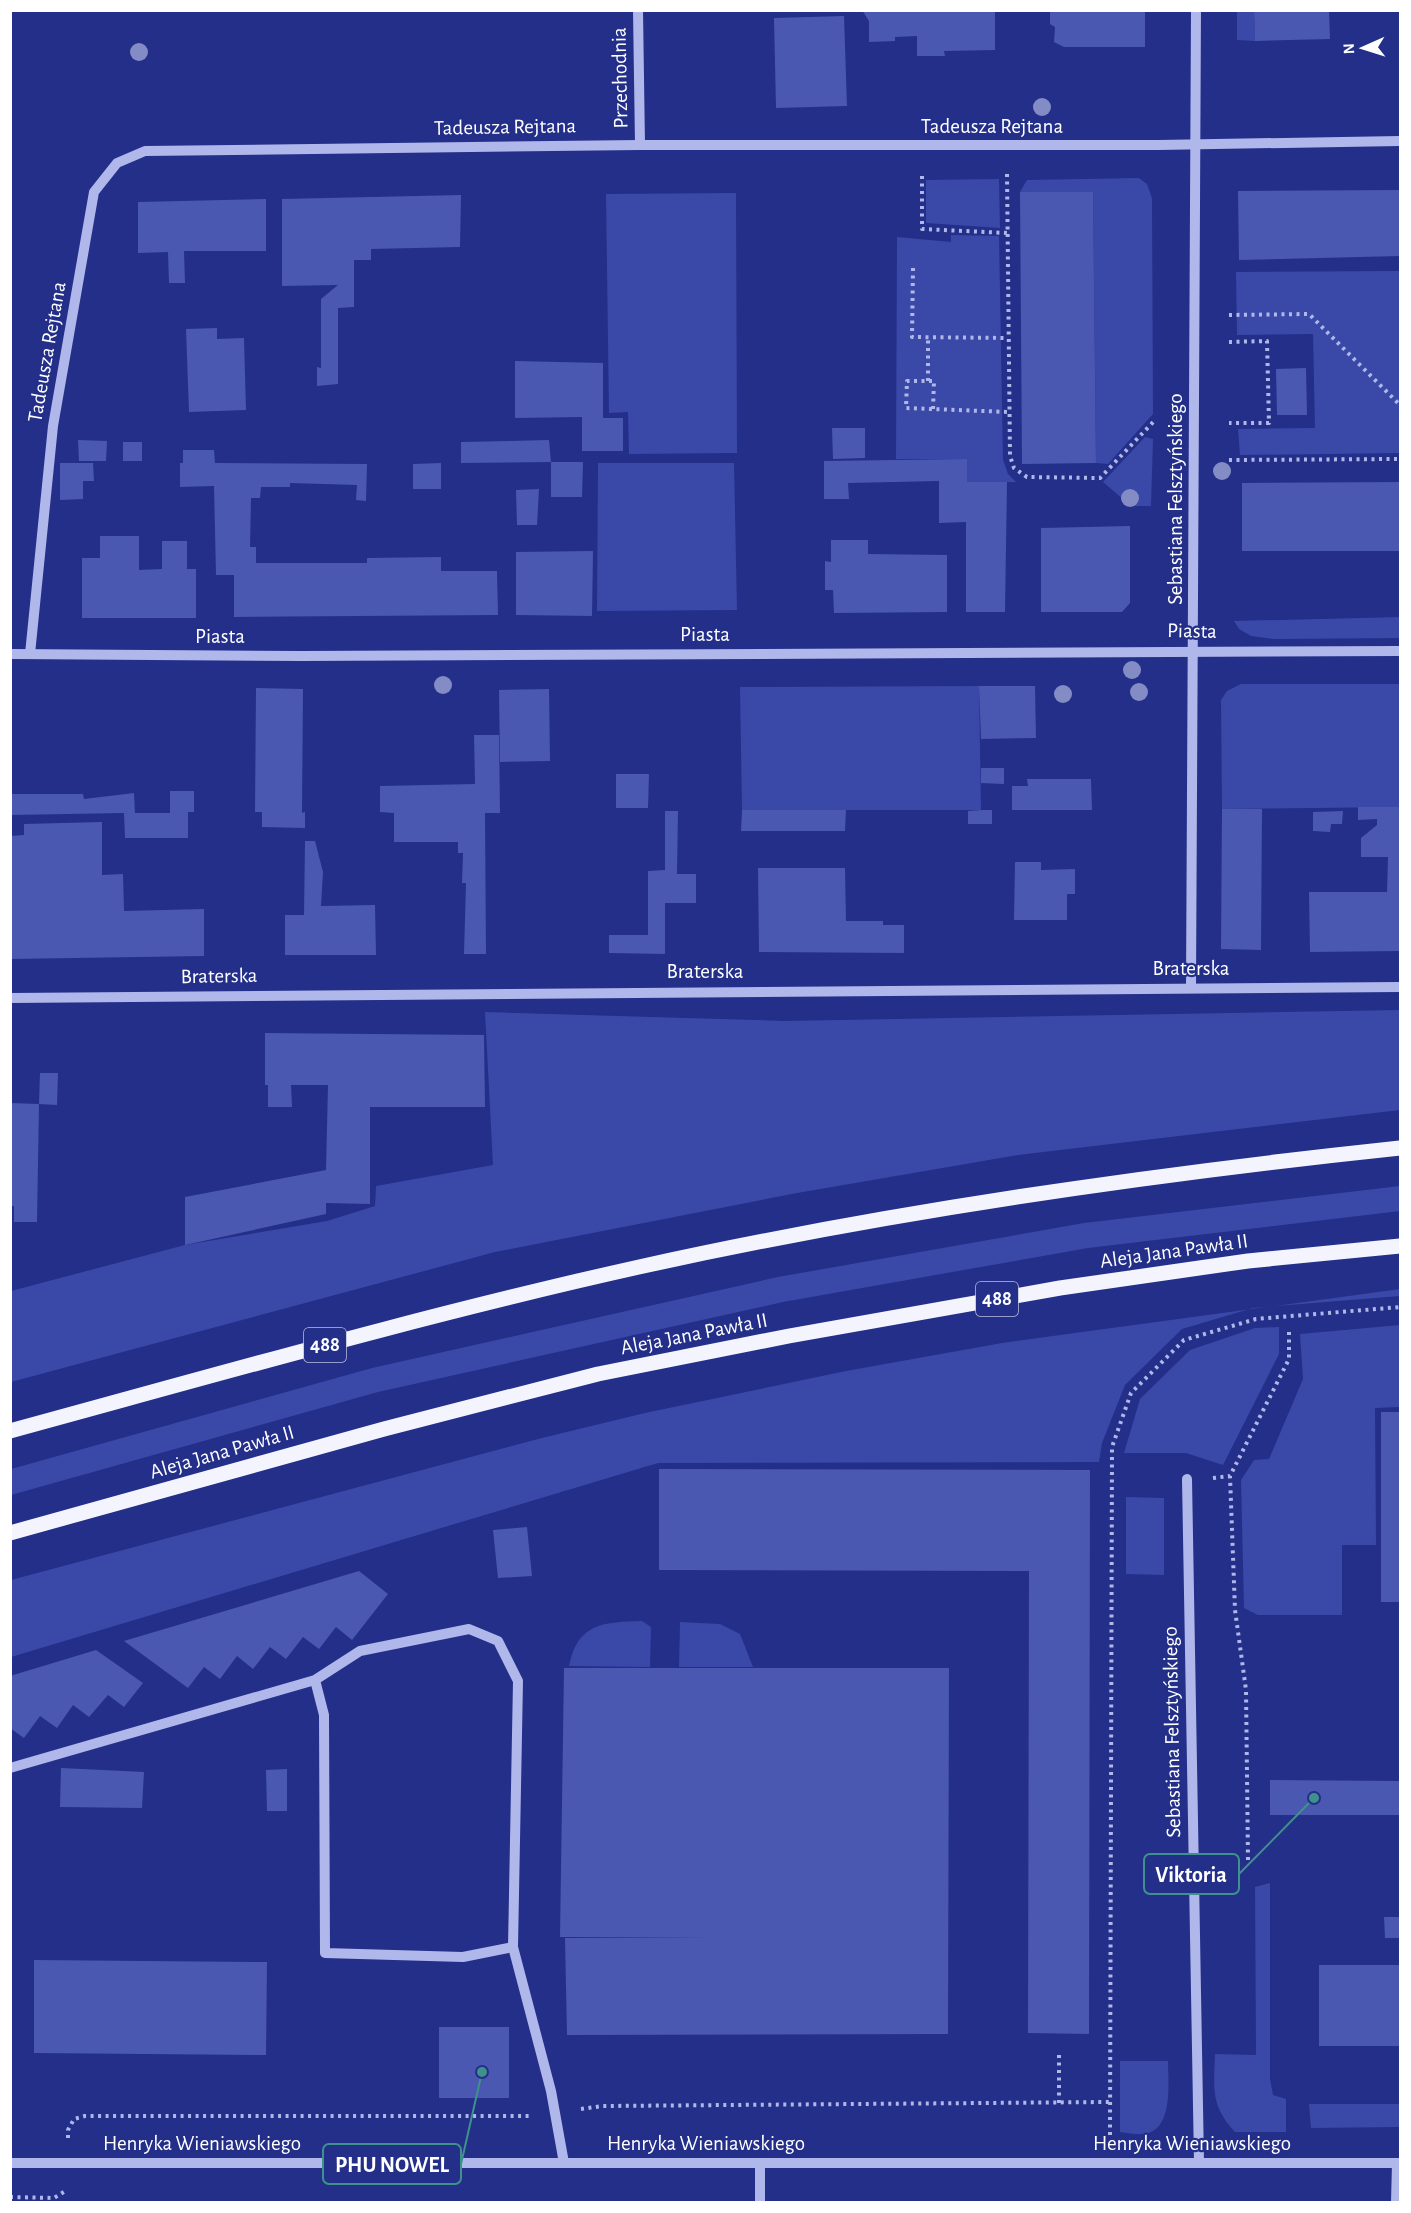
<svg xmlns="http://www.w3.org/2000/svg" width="1411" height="2213" font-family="'Alegreya Sans',sans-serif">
  <rect width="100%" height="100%" fill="#232f89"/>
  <!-- green -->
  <g fill="#3a49a8">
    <polygon points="1237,11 1254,11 1255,41 1237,40"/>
    <polygon points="1139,178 1147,184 1152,198 1153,414 1108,464 1096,463 1093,192 1020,192 1027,180"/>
    <polygon points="999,179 1000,228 926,223 926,180"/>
    <polygon points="736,193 737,453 629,454 628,412 609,413 606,194"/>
    <polygon points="951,235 999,236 1003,460 1008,474 1016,482 967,482 966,459 896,459 897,237 951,242"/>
    <polygon points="1400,271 1400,453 1240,455 1238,429 1315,428 1313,334 1237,335 1236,272"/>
    <polygon points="1145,437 1153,439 1151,506 1131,506 1103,482"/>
    <polygon points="598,463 734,463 737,610 597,611"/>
    <polygon points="1400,617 1400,638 1274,639 1251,636 1239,629 1234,621"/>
    <polygon points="1241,684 1400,684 1400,807 1222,809 1221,700 1227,691"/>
    <polygon points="979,686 981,810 742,810 740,687"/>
    <polygon points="1400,1010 1400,1110 1018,1155 797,1193 495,1252 11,1382 11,1291 185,1245 327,1221 375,1206 376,1186 493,1165 485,1012 785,1021"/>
    <polygon points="1400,1186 1400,1211 1088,1248 783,1302 378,1392 11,1495 11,1469 372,1368 778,1277 1084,1223"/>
    <polygon points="1400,1289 1400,1296 1253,1308 1182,1329 1125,1385 1102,1443 1099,1462 658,1463 11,1657 11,1580 542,1438 645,1413 846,1371 1002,1343"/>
    <polygon points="1400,1325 1400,1407 1375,1408 1376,1545 1342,1545 1342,1615 1258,1615 1244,1608 1241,1480 1254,1460 1269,1459 1303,1379 1300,1334"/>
    <polygon points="1279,1327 1279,1354 1223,1465 1186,1453 1124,1453 1140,1399 1190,1350 1255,1328"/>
    <polygon points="1126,1497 1164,1498 1164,1575 1126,1574"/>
    <path d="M642,1621L651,1627L650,1667L569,1666C577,1623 604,1622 642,1621Z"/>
    <polygon points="680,1622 720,1624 740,1634 753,1667 679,1667"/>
    <path d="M1270,1883V2079L1273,2095L1286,2099V2132H1235C1210,2105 1214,2088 1215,2054L1256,2055L1255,1887Z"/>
    <path d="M1120,2061H1168C1168,2082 1174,2129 1145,2134C1138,2135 1128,2133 1120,2132Z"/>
    <polygon points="1309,2104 1400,2104 1400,2127 1311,2128"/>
  </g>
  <!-- building -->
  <g fill="#4b58b1">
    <polygon points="862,10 995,10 995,50 944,51 945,56 917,56 917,36 895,37 895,41 869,42 869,21"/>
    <polygon points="1050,10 1145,10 1145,47 1064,47 1054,42 1055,27 1050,24"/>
    <polygon points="1254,10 1329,10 1330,39 1255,41"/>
    <polygon points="844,16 847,106 776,108 774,18"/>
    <polygon points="1400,190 1400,256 1239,260 1238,191"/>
    <polygon points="1020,192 1093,192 1096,463 1022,464"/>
    <polygon points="461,195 460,247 371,249 371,260 354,260 354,307 338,308 338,384 317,386 317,367 321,368 321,299 338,285 282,286 282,199"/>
    <polygon points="266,199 266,251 184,251 185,283 169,283 168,252 138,253 138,202"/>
    <polygon points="217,328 217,339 244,338 246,410 189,412 186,329"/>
    <polygon points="515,361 603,363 603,418 623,418 623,451 582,451 582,417 515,418"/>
    <polygon points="1306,368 1307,415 1277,415 1276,369"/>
    <polygon points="832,428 865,428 865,458 833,459"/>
    <polygon points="78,440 107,441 106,461 79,461"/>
    <polygon points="549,440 551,462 461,463 461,442"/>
    <rect x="123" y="442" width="19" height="19"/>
    <polygon points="183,450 214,450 215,463 367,464 366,501 356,500 357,485 290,483 290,487 261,487 260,498 251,498 250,547 256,547 256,563 367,563 367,558 441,557 441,571 497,571 498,615 234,617 234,575 216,575 214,486 180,487 180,463 183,463"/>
    <polygon points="967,459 967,482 1007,482 1005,612 966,612 966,522 939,523 939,481 848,483 849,499 824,499 824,461"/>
    <polygon points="551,462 583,462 582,497 551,497"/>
    <polygon points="60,463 93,463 94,481 83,481 83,499 60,500"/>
    <polygon points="441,463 441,489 413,489 413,464"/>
    <polygon points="1400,482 1400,551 1242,551 1242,483"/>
    <polygon points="539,489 537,525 517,525 516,490"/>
    <polygon points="1130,526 1130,603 1122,612 1041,612 1041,528"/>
    <polygon points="100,536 139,536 139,570 162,569 162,541 187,541 187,569 196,569 196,618 82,618 82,558 100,558"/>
    <polygon points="831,540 868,540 868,554 947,555 947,612 834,613 833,590 825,590 825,561 831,562"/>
    <polygon points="593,551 592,616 516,615 516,552"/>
    <polygon points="979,686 1035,686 1036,738 981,739"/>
    <polygon points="256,688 303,689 302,813 305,812 305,828 262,827 262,812 255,812"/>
    <polygon points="549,689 550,761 500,762 499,690"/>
    <polygon points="474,735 499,735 500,813 485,813 486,954 464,954 466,883 462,883 463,853 458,853 458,842 394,842 394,813 380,812 380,786 475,784"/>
    <polygon points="981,768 1004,768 1004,784 981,783"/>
    <polygon points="616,774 649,774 648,808 616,808"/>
    <polygon points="1027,779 1091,779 1092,810 1012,810 1012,786 1028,786"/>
    <polygon points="170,791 194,791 194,812 188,812 188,838 125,838 124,813 10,815 10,794 83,794 84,799 134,793 135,813 170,813"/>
    <polygon points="1358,807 1400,807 1400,951 1310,952 1309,892 1387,892 1388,857 1361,857 1361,838 1377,825 1377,819 1358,820"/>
    <polygon points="1222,809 1262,809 1261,950 1221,949"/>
    <polygon points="742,810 846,810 845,831 741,831"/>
    <polygon points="982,810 992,810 992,824 968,824 968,811"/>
    <polygon points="665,811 678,811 677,874 696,874 696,903 665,903 665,954 609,953 609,935 648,935 648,871 665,870"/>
    <polygon points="1343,811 1342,824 1331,824 1330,832 1313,831 1313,812"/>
    <polygon points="102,822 102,875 123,874 124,911 204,909 204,956 10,959 10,836 24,835 24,824"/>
    <polygon points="305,841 315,841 323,872 321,906 375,905 376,955 285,955 285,915 304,915"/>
    <polygon points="1015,862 1041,862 1041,870 1075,869 1075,894 1067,894 1067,920 1014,920"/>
    <polygon points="758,868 845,868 846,921 883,921 883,925 904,925 904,953 759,952"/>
    <polygon points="265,1033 484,1035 485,1107 370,1107 370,1204 326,1203 326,1214 185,1245 185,1197 326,1170 328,1085 291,1085 292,1107 268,1107 268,1085 265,1085"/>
    <polygon points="40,1073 58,1073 57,1105 39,1104"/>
    <polygon points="10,1103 39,1104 37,1222 14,1222 14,1206 10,1206"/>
    <rect x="1381" y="1412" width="19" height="190"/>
    <polygon points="659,1469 1090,1470 1089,2034 1028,2033 1029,1571 659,1570"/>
    <polygon points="527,1527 532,1576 498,1578 493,1530"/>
    <polygon points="359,1571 388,1594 352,1640 336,1627 319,1649 303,1637 286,1659 270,1647 253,1669 237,1656 220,1679 204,1667 188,1688 124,1641"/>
    <polygon points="96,1650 143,1683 124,1707 108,1695 89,1717 73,1705 57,1728 40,1716 24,1738 10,1728 10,1676"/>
    <polygon points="564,1668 949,1668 948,2034 567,2035 565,1938 713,1937 560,1937"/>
    <polygon points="61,1768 144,1772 142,1808 60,1807"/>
    <polygon points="287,1769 287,1811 267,1811 266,1770"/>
    <polygon points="1270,1780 1400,1781 1400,1815 1270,1815"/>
    <polygon points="1384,1917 1400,1917 1400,1938 1385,1938"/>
    <polygon points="34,1960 267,1962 266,2055 34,2053"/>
    <rect x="1319" y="1965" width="81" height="81"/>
    <rect x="439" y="2027" width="70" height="71"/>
  </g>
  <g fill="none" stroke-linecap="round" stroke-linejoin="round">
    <!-- path -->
    <g stroke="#b0b7ea" stroke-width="4" stroke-dasharray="3 4.5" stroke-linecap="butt">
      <polyline points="1007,174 1010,456 1014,468 1027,477 1100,478 1156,419"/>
      <polyline points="922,176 922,229 1007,233"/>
      <polyline points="913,268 912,337 1008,338"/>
      <polyline points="1229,315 1309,314 1400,405"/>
      <polyline points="1229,342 1267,341 1269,423 1229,423"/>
      <polyline points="928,381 928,337"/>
      <polyline points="933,409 934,381 907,381 906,408 1009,412"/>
      <polyline points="1229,460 1400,459"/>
      <polyline points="1213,1478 1230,1476"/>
      <polyline points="1248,1860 1246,1690 1235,1610 1230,1476 1289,1359 1289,1328"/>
      <polyline points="1059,2103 1059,2051"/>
      <polyline points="581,2109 603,2106 1109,2102"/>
      <polyline points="1110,2135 1112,1447 1131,1393 1184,1340 1256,1319 1400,1307"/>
      <polyline points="68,2138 68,2130 74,2119 85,2116 529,2116"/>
      <polyline points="10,2197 54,2198 67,2190"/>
    </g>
    <!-- minor -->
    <g stroke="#b0b7ea" stroke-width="10">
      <polyline points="638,10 640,145"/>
      <polyline points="10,654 301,656 1400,651"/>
      <polyline points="30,654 53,426 94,192 117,163 145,151 640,145 1159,145 1400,141"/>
      <polyline points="1191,987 1196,10"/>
      <polyline points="10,998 1400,987"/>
      <polyline points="1187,1479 1199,2163"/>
      <polyline points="10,1768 315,1680 360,1651 469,1629 498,1641 518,1681 513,1947 463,1957 325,1953 324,1715 315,1680"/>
      <polyline points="513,1947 551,2091 564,2163"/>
      <polyline points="10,2163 1400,2163"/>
      <polyline points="760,2163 760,2202"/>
      <polyline points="1396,2202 1397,2163"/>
    </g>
    <!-- major -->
    <g stroke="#f3f4fe" stroke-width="15">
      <path d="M10,1431C219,1374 428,1314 639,1267C891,1211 1145,1175 1400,1148"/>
      <polyline points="10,1533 384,1429 598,1374 789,1336 1060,1288 1248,1261 1400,1246"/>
    </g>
  </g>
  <!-- trees -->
  <g fill="#848cc6">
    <circle cx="139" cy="52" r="9"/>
    <circle cx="1042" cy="107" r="9"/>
    <circle cx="1222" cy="471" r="9"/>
    <circle cx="1130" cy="498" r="9"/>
    <circle cx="1132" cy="670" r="9"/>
    <circle cx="443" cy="685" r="9"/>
    <circle cx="1139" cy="692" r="9"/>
    <circle cx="1063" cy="694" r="9"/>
  </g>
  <g text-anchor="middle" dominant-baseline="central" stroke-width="4.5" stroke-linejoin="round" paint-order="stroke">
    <!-- shield labels -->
    <g fill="#232f89" stroke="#bdc1dc" stroke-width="1.5">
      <rect x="976" y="1282" width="42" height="34" rx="4.5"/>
      <rect x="304" y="1328" width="42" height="34" rx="4.5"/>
    </g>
    <g font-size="20" font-weight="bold" fill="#fff">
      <text x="997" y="1299">488</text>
      <text x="325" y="1345">488</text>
    </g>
    <!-- street labels -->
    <g font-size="21" fill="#fff" stroke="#232f89">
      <text transform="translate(620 78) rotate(-91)">Przechodnia</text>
      <text x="992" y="126">Tadeusza Rejtana</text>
      <text transform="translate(505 127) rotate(-1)">Tadeusza Rejtana</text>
      <text transform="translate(47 352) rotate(-80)">Tadeusza Rejtana</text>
      <text transform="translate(1175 499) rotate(-90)">Sebastiana Felsztyńskiego</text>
      <text transform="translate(1192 631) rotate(1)">Piasta</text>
      <text x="705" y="634">Piasta</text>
      <text x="220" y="636">Piasta</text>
      <text x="1191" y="968">Braterska</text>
      <text x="705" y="971">Braterska</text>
      <text transform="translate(219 976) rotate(-1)">Braterska</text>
      <text transform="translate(1174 1251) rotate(-8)">Aleja Jana Pawła II</text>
      <text transform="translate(694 1334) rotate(-11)">Aleja Jana Pawła II</text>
      <text transform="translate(222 1452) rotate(-16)">Aleja Jana Pawła II</text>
      <text transform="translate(1172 1732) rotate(-91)">Sebastiana Felsztyńskiego</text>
      <text x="202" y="2143">Henryka Wieniawskiego</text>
      <text x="706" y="2143">Henryka Wieniawskiego</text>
      <text x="1192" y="2143">Henryka Wieniawskiego</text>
    </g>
  </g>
  <!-- callouts -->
  <path fill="none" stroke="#3f918b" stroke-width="2" d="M1314 1798L1239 1874M482 2072L461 2164"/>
  <g fill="#3f918b" stroke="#232f89" stroke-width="2">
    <circle cx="1314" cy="1798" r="6"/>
    <circle cx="482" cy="2072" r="6"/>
  </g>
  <g fill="#232f89" stroke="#3f918b" stroke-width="2">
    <rect x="1144" y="1854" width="95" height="40" rx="6"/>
    <rect x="323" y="2144" width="138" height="40" rx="6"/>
  </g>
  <g font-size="22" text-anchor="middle" font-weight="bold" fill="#fff">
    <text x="1191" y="1882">Viktoria</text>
    <text x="392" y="2172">PHU NOWEL</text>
  </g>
  <!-- border -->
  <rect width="1411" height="2213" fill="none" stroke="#ffffff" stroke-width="24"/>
  <!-- north arrow -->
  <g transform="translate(1363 48) rotate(267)" stroke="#232f89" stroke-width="4.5" paint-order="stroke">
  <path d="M0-4.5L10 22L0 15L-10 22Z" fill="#ffffff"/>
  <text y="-9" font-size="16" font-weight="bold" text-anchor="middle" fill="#ffffff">N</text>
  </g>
</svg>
